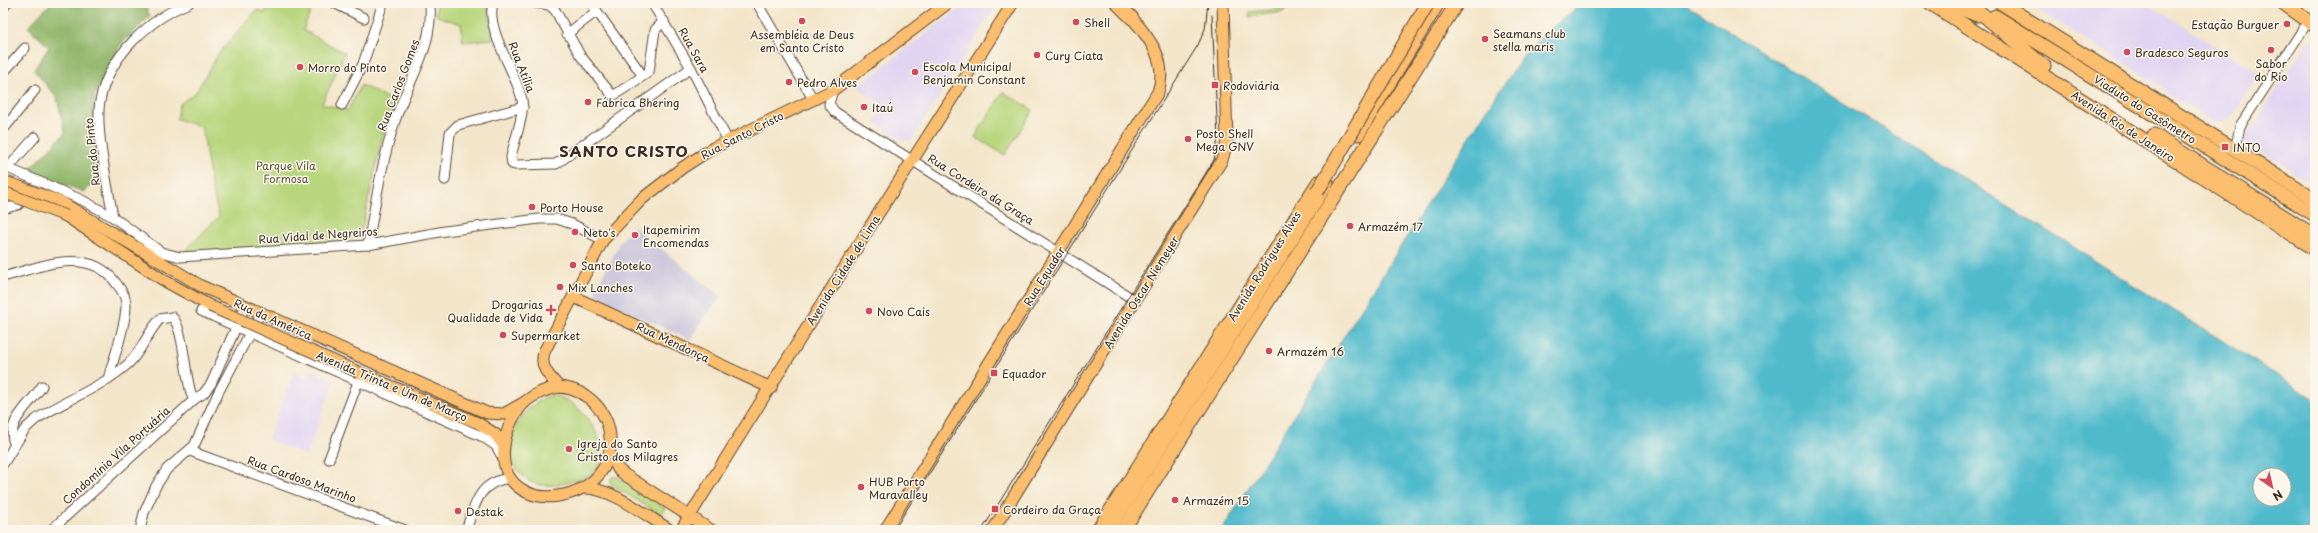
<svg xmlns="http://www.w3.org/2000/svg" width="2318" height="533" font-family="'Playpen Sans',sans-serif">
  <rect width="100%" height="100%" fill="#fbf7ec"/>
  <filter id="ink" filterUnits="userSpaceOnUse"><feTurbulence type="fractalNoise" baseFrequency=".025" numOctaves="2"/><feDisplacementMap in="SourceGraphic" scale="8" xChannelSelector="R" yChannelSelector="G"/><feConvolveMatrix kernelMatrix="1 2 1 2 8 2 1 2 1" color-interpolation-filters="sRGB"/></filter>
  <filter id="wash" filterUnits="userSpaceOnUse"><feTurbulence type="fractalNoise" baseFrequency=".012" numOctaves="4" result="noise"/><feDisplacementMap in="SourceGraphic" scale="16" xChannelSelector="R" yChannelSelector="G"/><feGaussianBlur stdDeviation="0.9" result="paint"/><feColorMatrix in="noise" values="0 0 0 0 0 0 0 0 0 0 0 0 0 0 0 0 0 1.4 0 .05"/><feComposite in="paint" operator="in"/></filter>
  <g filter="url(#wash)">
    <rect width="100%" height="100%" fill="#f3e5c9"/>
    <!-- built -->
    <g fill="#e1d4f3">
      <polygon points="967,3 995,3 995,7 912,139 907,141 901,139 875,123 882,112 878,109 881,103 856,87"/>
      <polygon points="2027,3 2146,3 2259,74 2231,118 2220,123 2212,122 2167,93 2164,88"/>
      <polygon points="2310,38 2315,42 2315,184 2243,141"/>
      <polygon points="311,370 335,380 307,455 304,455 268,439 294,371 307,378"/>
    </g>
    <!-- industrial -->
    <polygon fill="#c5c0da" points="633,226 721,297 705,316 691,340 598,298 595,290 618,247 617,246"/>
    <!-- green -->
    <g fill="#b8d67d" stroke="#7a804e">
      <polygon points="269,3 314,3 303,30 345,53 322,104 348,110 361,85 395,102 383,135 362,228 358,235 343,242 181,255 219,216 212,190 202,127 177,119 179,105 196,92 219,53 257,10 265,13"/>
      <polygon points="436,3 488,3 493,39 463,42 461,24 437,16"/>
      <polygon points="1287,8 1283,12 1249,17 1250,12"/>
      <polygon points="1003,92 1033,110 1005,155 975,137"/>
      <path d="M549,396C578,393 617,447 595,471C587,478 571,482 561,484C547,486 534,487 524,477C495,451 518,407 549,396Z"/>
      <polygon points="612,477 617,477 665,508 661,515 612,485 610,481"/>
    </g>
    <!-- forest -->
    <polygon fill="#92b76c" stroke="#667045" points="51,3 143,3 150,16 120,45 94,96 100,176 84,192 29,170 65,133 57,98 34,70 49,47 28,27"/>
    <!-- water -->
    <path fill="#4fbacc" stroke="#457275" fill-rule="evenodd" d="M1573,3H1684L2315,399V530H1222L1486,111L1525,54L1550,29L1577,8ZM2260,475H2284V499H2260Z"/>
  </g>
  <g filter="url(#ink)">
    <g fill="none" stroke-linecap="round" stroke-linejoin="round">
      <defs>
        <g id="minor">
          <polyline points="334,3 364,18"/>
          <path d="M493,3C485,30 517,74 522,100C525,114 514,141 511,157L512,164L515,165L556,164L691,68"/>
          <polyline points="536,3 549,5 555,10 580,55 613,96 649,72 655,30 664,21"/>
          <polyline points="591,3 643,76"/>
          <polyline points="652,3 691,68 728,141"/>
          <polyline points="757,3 813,99"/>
          <polyline points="3,8 7,3"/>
          <polyline points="567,34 597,11"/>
          <polyline points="3,73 25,48"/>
          <polyline points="833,90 829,104 835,112 1136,301"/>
          <polyline points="342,105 363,64 383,3"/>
          <polyline points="3,130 35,90"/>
          <polyline points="2242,154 2237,141 2240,126 2305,26 2312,24"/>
          <polyline points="3,166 82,200 113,217 161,252 180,257 368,245 445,231 539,219 557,219 572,224 603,240"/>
          <polyline points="8,168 35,137"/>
          <polyline points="445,180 450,133 458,125 523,107"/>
          <polyline points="3,209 18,205 27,195"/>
          <path d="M113,217C108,186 95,130 100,101C108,57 149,19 189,3"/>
          <path d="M368,245C375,204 382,161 395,121C408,80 434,48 430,3"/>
          <path d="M3,277C39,267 89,245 116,283C122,290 127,298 126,307C125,329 114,357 108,379"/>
          <polyline points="201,311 483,437 496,446 504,460"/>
          <path d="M15,445C3,423 32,403 42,386"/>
          <polyline points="190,451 405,530"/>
          <polyline points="329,459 358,382"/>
          <path d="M3,464L25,429L35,420C65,400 101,388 128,364C142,351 147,333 160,319L172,317C184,327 185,379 192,396L196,398"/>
          <polyline points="3,529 3,530"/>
          <polyline points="51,530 196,398 203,394 211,384 245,307"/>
          <polyline points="140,530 144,513 156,486 167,469 194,446 219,391 260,314"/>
          <path d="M466,530C475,505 478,482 510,478"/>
        </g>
        <g id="major">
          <polyline points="3,181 61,202 201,286 487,413 504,414 525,402"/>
          <polyline points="66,216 165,281 210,306"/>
          <polyline points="574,297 771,388"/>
          <polyline points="358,372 478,423 495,434 504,446"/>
          <path d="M559,387C549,376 538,366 545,350L603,240L642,199L682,168L713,148L833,90L948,3"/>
          <path d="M559,387C621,392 634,484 558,496C545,498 533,497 521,489C491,469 504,422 526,401C536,393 547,389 559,387Z"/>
          <polyline points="610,454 618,469 625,475 711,530"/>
          <path d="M585,488C612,488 647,516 670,530"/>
          <polyline points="681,530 871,225 1013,3"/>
          <path d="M885,530L1158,92C1168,62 1151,40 1132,18"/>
          <polyline points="993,530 1222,160 1227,142 1223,3"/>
          <polyline points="1097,530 1318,181"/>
        </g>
        <g id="highway">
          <polyline points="1117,3 1132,18"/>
          <polyline points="1930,3 2315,249"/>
          <polyline points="1947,3 1977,15"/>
          <polyline points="1969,3 2044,66"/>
          <polyline points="2001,3 2315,200"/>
          <polyline points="2283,3 2315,26"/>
          <polyline points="1995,16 2315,215"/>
          <polyline points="1358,134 1438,3"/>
          <polyline points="2154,135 2315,236"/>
          <polyline points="1108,530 1327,183"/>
          <polyline points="1123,530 1457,3"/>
        </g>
      </defs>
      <!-- minor casing -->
      <use href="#minor" stroke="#574638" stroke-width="11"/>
      <!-- major casing -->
      <use href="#major" stroke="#574638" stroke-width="13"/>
      <!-- highway casing -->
      <use href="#highway" stroke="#574638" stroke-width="15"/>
      <!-- minor -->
      <use href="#minor" stroke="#fff" stroke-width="9"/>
      <!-- major -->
      <use href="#major" stroke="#fbbe6e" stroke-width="11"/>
      <!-- highway -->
      <use href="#highway" stroke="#fbbe6e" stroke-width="13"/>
      <!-- tram -->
      <g stroke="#3b2a1e" stroke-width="1">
        <polyline points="894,530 1198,45 1205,29 1208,3"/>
        <polyline points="982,530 1214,160 1218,139 1212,15"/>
      </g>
      <defs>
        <g id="major-bridge">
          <polyline points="3,192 66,216"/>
          <polyline points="210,306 358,372"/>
        </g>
        <polyline id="highway-bridge" points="1317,192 1428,3"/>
      </defs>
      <!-- major-bridge casing -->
      <use href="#major-bridge" stroke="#574638" stroke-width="13" stroke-linecap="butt"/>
      <!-- highway-bridge casing -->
      <use href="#highway-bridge" stroke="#574638" stroke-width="15" stroke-linecap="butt"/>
      <!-- major-bridge -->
      <use href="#major-bridge" stroke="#fbbe6e" stroke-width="11"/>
      <!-- highway-bridge -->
      <use href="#highway-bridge" stroke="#fbbe6e" stroke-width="13"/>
    </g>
  </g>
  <!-- markers -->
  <g fill="#d1495b" stroke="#fbf7ec" stroke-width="1.5">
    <circle cx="802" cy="21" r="4"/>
    <circle cx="1076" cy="22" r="4"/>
    <circle cx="2287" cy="24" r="4"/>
    <circle cx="1485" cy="39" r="4"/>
    <circle cx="2271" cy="50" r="4"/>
    <circle cx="2127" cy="52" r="4"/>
    <circle cx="1037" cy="55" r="4"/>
    <circle cx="300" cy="67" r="4"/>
    <circle cx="915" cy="72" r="4"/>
    <circle cx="789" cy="82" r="4"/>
    <rect x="1211" y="81" width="8" height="8" rx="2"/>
    <circle cx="588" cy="102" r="4"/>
    <circle cx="864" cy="107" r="4"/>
    <circle cx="1188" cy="139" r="4"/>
    <rect x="2221" y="143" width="8" height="8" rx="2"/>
    <circle cx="532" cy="207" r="4"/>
    <circle cx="1350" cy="226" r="4"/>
    <circle cx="575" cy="232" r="4"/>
    <circle cx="635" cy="235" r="4"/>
    <circle cx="573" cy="265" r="4"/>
    <circle cx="560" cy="287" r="4"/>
    <path d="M549 304h4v4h4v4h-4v4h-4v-4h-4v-4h4z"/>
    <circle cx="869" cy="311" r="4"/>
    <circle cx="503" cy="335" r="4"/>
    <circle cx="1269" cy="351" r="4"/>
    <rect x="990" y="369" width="8" height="8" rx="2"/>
    <circle cx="569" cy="449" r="4"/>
    <circle cx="861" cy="487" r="4"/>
    <circle cx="1175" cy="500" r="4"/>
    <rect x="991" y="505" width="8" height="8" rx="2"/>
    <circle cx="458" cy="511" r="4"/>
  </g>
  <g text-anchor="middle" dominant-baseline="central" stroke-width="3" stroke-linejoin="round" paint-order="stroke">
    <!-- poi labels -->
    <g font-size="11" fill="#3b2a1e" stroke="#fbf7ec" text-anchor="start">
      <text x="1084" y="22">Shell</text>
      <text x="2279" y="24" text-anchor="end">Estação Burguer</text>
      <text x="1493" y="33">Seamans club<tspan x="1493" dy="13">stella maris</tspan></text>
      <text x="802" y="34" text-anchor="middle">Assembléia de Deus<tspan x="802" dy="13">em Santo Cristo</tspan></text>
      <text x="2135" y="52">Bradesco Seguros</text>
      <text x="1045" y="55">Cury Ciata</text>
      <text x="2271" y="63" text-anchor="middle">Sabor<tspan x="2271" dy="13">do Rio</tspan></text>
      <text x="923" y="66">Escola Municipal<tspan x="923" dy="13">Benjamin Constant</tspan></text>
      <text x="308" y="67">Morro do Pinto</text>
      <text x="797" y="82">Pedro Alves</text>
      <text x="1223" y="85">Rodoviária</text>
      <text x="596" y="102">Fábrica Bhering</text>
      <text x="872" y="107">Itaú</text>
      <text x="1196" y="133">Posto Shell<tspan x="1196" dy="13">Mega GNV</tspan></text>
      <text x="2233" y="147">INTO</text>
      <text x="540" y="207">Porto House</text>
      <text x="1358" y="226">Armazém 17</text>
      <text x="643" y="229">Itapemirim<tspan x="643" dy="13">Encomendas</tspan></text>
      <text x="583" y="232">Neto's</text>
      <text x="581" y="265">Santo Boteko</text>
      <text x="568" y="287">Mix Lanches</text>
      <text x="543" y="304" text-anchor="end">Drogarias<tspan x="543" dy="13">Qualidade de Vida</tspan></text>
      <text x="877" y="311">Novo Cais</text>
      <text x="511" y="335">Supermarket</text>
      <text x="1277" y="351">Armazém 16</text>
      <text x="1002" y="373">Equador</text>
      <text x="577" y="443">Igreja do Santo<tspan x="577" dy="13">Cristo dos Milagres</tspan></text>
      <text x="869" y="481">HUB Porto<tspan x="869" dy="13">Maravalley</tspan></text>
      <text x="1183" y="500">Armazém 15</text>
      <text x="1003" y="509">Cordeiro da Graça</text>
      <text x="466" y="511">Destak</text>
    </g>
    <!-- street labels -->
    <g font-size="11" fill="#3b2a1e" stroke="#fbf7ec">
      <text transform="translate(694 50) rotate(61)">Rua Sara</text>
      <text transform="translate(522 67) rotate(69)">Rua Atília</text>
      <text transform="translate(398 85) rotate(-69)">Rua Carlos Gomes</text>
      <text transform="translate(2145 109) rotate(32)">Viaduto do Gasômetro</text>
      <text transform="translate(2123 126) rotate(33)">Avenida Rio de Janeiro</text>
      <text transform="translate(742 135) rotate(-27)">Rua Santo Cristo</text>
      <text transform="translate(92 152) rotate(-96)">Rua do Pinto</text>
      <text transform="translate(981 189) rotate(32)">Rua Cordeiro da Graça</text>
      <text transform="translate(318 235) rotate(-4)">Rua Vidal de Negreiros</text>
      <text transform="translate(1264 266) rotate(-58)">Avenida Rodrigues Alves</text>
      <text transform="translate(843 270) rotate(-58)">Avenida Cidade de Lima</text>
      <text transform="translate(1044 276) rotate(-58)">Rua Equador</text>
      <text transform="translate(1141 292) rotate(-58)">Avenida Oscar Niemeyer</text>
      <text transform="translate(273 319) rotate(24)">Rua da América</text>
      <text transform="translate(673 342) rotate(25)">Rua Mendonça</text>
      <text transform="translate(392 386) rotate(23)">Avenida Trinta e Um de Março</text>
      <text transform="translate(116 455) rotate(-42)">Condomínio Vila Portuária</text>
      <text transform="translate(302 479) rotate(20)">Rua Cardoso Marinho</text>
    </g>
    <!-- park labels -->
    <g font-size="11" fill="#5a5536" stroke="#fbf7ec">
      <text x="286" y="165">Parque Vila<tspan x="286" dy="13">Formosa</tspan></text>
    </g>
    <!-- district labels -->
    <g font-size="15" font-weight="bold" letter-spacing="1" fill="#3b2a1e" stroke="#fbf7ec">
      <text x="624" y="150">SANTO CRISTO</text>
    </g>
  </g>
  <!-- margin -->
  <rect width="2318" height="533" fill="none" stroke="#fbf7ec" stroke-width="16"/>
  <!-- north arrow -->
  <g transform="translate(2272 487) rotate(146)"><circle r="19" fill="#fbf7ec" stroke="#aea59a"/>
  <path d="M0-3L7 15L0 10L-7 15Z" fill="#d1495b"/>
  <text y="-6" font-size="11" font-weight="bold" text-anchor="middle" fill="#3b2a1e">N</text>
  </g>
</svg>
